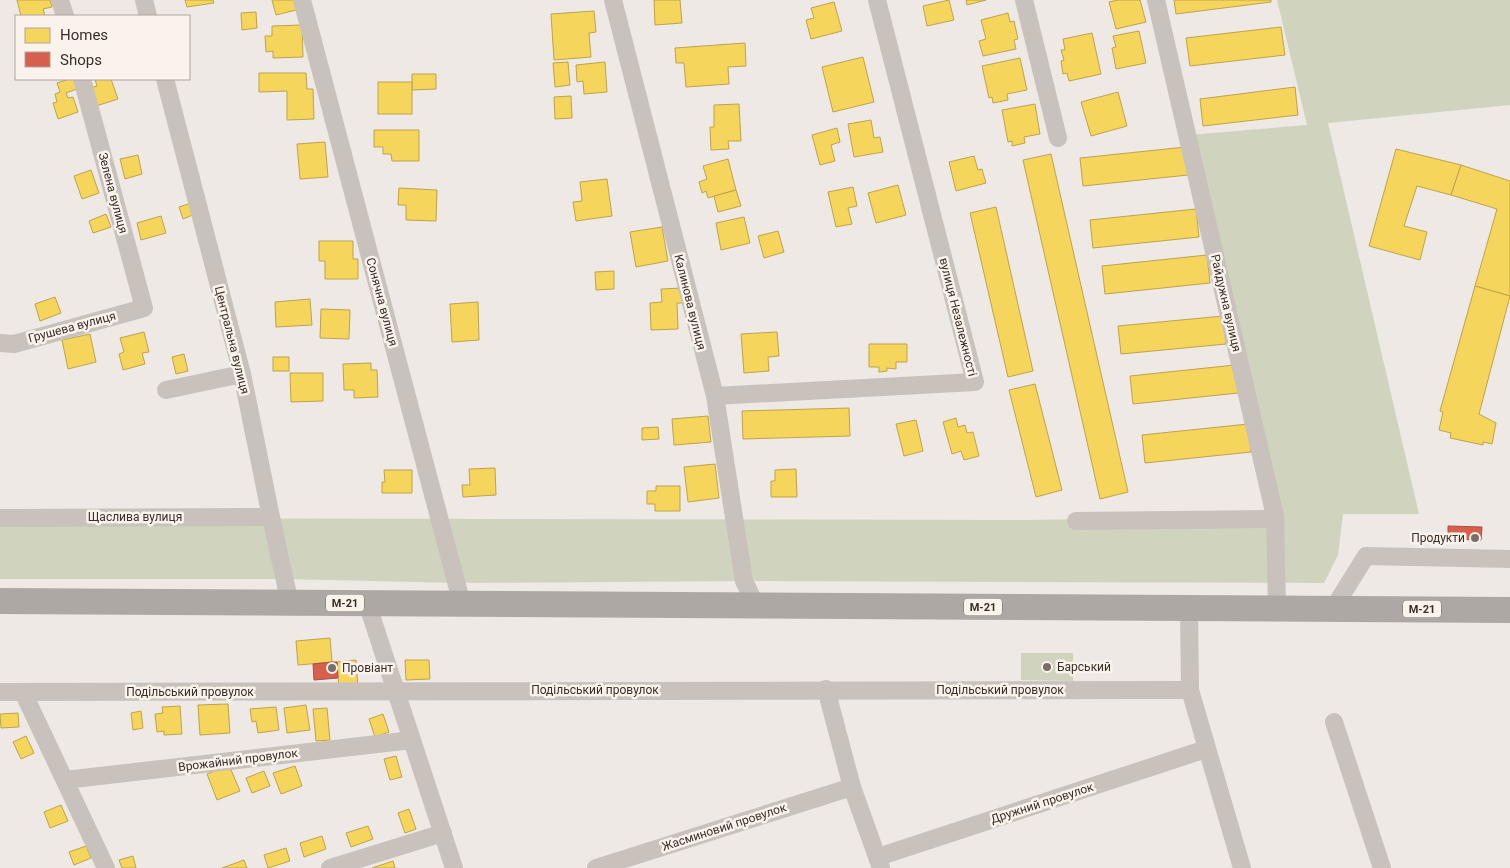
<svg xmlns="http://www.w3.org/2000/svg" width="1510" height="868" font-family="Roboto,sans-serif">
  <rect width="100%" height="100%" fill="#eee9e4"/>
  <!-- green -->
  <g fill="#d0d4be">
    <polygon points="1277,0 1510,0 1510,105 1328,123 1419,514 1343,514 1338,555 1324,583 744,581 457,583 285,579 0,579 0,518 1029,520 1275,516 1188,135 1307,125"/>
    <polygon points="1021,653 1073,653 1073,681 1021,680"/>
  </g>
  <!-- homes -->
  <g fill="#f6d55c" stroke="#bda34d">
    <polygon points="17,0 50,0 52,7 43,9 45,16 21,16"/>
    <polygon points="185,0 213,0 214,3 187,7"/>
    <polygon points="272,0 294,0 296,10 276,15"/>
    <polygon points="654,0 680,0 682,23 655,25"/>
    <polygon points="949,0 954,20 927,26 923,6"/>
    <polygon points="966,0 986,0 967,5"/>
    <polygon points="1118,0 1140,0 1146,22 1116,29 1109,2"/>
    <polygon points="1174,0 1271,0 1271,2 1176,14"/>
    <polygon points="834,2 842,31 811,39 806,20 814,18 811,8"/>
    <polygon points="594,11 596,32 589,33 591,57 554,60 551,14"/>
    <polygon points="256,12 257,28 242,30 241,13"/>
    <polygon points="1008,13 1010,22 1014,21 1018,39 1014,40 1016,49 983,56 979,41 986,39 981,20"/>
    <polygon points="302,25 303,57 273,58 273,51 266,52 265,36 272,36 272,26"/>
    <polygon points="1281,27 1285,55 1190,66 1186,38"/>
    <polygon points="1139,31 1146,63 1116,69 1112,48 1116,47 1113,36"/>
    <polygon points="1092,33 1101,74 1069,81 1067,73 1063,74 1061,61 1064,60 1061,50 1065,50 1063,39"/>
    <polygon points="745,43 746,66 728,67 729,84 686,87 684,63 676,63 675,48"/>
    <polygon points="863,57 874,102 833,112 822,67"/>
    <polygon points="1020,58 1027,90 1007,94 1008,100 993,103 992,97 989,98 982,66"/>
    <polygon points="568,62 570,85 555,87 553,63"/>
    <polygon points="605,62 607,92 584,94 583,81 577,82 576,65"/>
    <polygon points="259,73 306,73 307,89 313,89 314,119 287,120 287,91 259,92"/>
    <polygon points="412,74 436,74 436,89 412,90"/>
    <polygon points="69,79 74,79 77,89 66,93 68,98 73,97 78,112 58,119 53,103 57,102 55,94 60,92 57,83"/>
    <polygon points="95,79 111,79 118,99 96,106 91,88 97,86"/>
    <rect x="378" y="82" width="34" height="32"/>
    <polygon points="1295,87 1298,115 1203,126 1200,99"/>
    <polygon points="1118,92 1127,126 1091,136 1081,102"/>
    <polygon points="571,96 572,118 555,119 554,97"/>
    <polygon points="739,104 741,141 728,141 729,149 711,150 710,127 714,127 714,105"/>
    <polygon points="1035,104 1040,134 1024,137 1025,143 1012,146 1012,141 1008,142 1002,110"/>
    <polygon points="871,120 874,138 880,137 883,152 854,157 848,124"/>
    <polygon points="837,128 840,142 831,145 835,161 820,165 812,135"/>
    <polygon points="374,130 419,130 419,161 392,161 391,154 383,154 383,147 374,147"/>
    <polygon points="325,142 328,177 300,179 297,144"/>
    <polygon points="1186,147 1188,175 1083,186 1080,158"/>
    <polygon points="1396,149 1461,165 1451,195 1417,186 1404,226 1427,232 1420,260 1369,246"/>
    <polygon points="1051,154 1128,492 1100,499 1023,160"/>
    <polygon points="138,155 142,174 125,179 120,159"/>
    <polygon points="974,156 978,170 982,169 986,183 956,191 949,162"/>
    <polygon points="728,159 736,190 708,198 706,191 702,193 699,182 707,179 703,166"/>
    <polygon points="1461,165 1510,181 1510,296 1475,286 1497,209 1451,195"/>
    <polygon points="91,170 99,193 82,199 74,176"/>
    <polygon points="607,179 612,216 576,221 573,202 582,201 580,182"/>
    <polygon points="898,185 906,215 876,223 868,193"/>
    <polygon points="853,187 857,206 848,208 852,224 836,227 828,192"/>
    <polygon points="399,188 437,190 436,221 406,220 406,205 398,205"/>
    <polygon points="736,190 741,206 718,212 714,196"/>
    <polygon points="191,203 195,214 183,219 179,207"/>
    <polygon points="996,207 1033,371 1008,377 970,213"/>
    <polygon points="1196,209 1199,237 1093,248 1090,220"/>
    <polygon points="106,214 111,227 93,233 89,221"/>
    <polygon points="161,216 166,233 141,240 137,223"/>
    <polygon points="744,217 750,243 721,250 716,223"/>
    <polygon points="662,227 668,261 636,267 630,232"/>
    <polygon points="778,231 784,252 764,258 758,236"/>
    <polygon points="319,241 353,241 353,259 358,259 358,279 325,279 325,261 319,261"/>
    <polygon points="1207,255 1210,283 1105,294 1102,266"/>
    <polygon points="614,271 614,289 596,290 595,272"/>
    <polygon points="1475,286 1510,296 1479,414 1496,423 1492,444 1483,442 1483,445 1450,438 1451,433 1439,430 1443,412 1440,411"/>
    <polygon points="682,288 683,303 677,303 678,329 651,330 650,303 662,302 661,289"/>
    <polygon points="55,297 61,313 40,321 35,304"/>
    <polygon points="310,299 312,325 276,327 275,302"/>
    <polygon points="478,302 479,340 452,342 450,304"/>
    <polygon points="321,309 350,310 349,339 320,338"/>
    <polygon points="1223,316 1226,344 1121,354 1118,326"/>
    <polygon points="144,332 149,352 142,353 145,364 123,370 119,354 124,352 120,338"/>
    <polygon points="777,332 779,356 768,357 769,371 744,373 741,334"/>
    <polygon points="90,334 96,362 68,369 62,340"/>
    <polygon points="869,344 907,344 907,362 896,362 896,369 887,368 887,371 879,372 879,367 869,367"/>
    <polygon points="184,354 188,371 176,374 172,357"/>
    <rect x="273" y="357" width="16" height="14"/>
    <polygon points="371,363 371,370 377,370 378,397 354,398 354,390 344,390 343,364"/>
    <polygon points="1235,365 1238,393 1133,404 1130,376"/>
    <polygon points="290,373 323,373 323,401 291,402"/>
    <polygon points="1035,384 1062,490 1036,497 1009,390"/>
    <polygon points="849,408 850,436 743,439 742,411"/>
    <polygon points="708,416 711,442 674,445 672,419"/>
    <polygon points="956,418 958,427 965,425 967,433 973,432 979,456 964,460 961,451 952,454 943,422"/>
    <polygon points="916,420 923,451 904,456 896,424"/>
    <polygon points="1248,424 1251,452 1145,463 1142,435"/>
    <polygon points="658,427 659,439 642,440 642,428"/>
    <polygon points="715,464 719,498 688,502 684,467"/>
    <polygon points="495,468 496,495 463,497 462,485 470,485 469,469"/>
    <polygon points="796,469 797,497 771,497 771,481 775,481 775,470"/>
    <polygon points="384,470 412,470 412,493 382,493 382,482 385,482"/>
    <polygon points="656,486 680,486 680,511 655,511 655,504 647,504 647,491 656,491"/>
    <polygon points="330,638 332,662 298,665 296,641"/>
    <polygon points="356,660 358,688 339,689 337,662"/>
    <polygon points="405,660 429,660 430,679 406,680"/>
    <polygon points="228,704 230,733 200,735 198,705"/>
    <polygon points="306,705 310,730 287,733 284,708"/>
    <polygon points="180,706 182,734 164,735 164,731 157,732 155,714 163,713 162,707"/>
    <polygon points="276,707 279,730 258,733 256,721 252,722 250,709"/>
    <polygon points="327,708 330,740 316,741 313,709"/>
    <polygon points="141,711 143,728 133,730 131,713"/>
    <polygon points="18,713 19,727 1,728 0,714"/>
    <polygon points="383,714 389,732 375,737 369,719"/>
    <polygon points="26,736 34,753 21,759 13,742"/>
    <polygon points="396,756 402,777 390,780 384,759"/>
    <polygon points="229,765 240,791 217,800 207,774"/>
    <polygon points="295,766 302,786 281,794 273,773"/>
    <polygon points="264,771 270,786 252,793 246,778"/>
    <polygon points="61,805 68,821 50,828 44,812"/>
    <polygon points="409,809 416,829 405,833 398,813"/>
    <polygon points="368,826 373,839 351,847 346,833"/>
    <polygon points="322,836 326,849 304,857 300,843"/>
    <polygon points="86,846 91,858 74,865 69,852"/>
    <polygon points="286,848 290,861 268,868 264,855"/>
    <polygon points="133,856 136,868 122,868 119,860"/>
    <polygon points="244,860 247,868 222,868"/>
    <polygon points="393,861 395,868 372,868"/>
  </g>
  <!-- shops -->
  <g fill="#d6604d" stroke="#a75142">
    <polygon points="1448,526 1482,527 1481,540 1448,539"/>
    <polygon points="332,662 337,662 338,678 314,680 313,664"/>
  </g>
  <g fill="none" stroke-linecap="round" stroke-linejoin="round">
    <!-- minor -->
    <g stroke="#c8c1bc" stroke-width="18">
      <polyline points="60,0 65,16"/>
      <polyline points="144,0 148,16"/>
      <polyline points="302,0 462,604"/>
      <polyline points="613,0 715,396 744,581 756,606"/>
      <polyline points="1024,0 1058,138"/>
      <polyline points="1156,0 1275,516 1277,608"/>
      <polyline points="165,79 242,374 271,517 290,604"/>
      <polyline points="0,343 14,344 144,308 82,79"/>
      <polyline points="166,390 242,374"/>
      <polyline points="715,396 975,382 877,0"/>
      <polyline points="0,518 271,517"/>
      <polyline points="1076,521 1275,519"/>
      <polyline points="367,603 454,868"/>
      <polyline points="1189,608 1190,690 1242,868"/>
      <polyline points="1333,609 1366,556 1510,559"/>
      <polyline points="826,689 852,787 881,868"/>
      <polyline points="0,692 1190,690"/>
      <polyline points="23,692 106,868"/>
      <polyline points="1334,722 1382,868"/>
      <polyline points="65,780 412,740"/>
      <polyline points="878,857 1206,749"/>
      <polyline points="330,868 443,833"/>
      <polyline points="596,868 852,787"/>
    </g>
    <!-- highway -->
    <polyline stroke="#ada8a3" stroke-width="26" points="0,601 1510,610"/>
  </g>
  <!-- markers -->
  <g fill="#786f6b" stroke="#faf3ec" stroke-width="2">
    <circle cx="1475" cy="538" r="5"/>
    <circle cx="1047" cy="667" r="5"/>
    <circle cx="332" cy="668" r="5"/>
  </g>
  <g text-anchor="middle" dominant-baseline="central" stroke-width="5" stroke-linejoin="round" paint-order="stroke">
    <!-- shield labels -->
    <g fill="#faf3ec" stroke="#736964" stroke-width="1">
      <rect x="326" y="594.5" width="38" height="17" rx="4"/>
      <rect x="964" y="598.5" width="38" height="17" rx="4"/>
      <rect x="1403" y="600.5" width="38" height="17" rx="4"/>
    </g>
    <g font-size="11" font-weight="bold" fill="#392e2a">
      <text x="345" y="603">М-21</text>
      <text x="983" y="607">М-21</text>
      <text x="1422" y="609">М-21</text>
    </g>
    <!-- street labels -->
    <g font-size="12" fill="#392e2a" stroke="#faf3ec">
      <text transform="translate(113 193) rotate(75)">Зелена вулиця</text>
      <text transform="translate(382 302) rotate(75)">Сонячна вулиця</text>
      <text transform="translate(690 302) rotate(76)">Калинова вулиця</text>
      <text transform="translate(1226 303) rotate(77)">Райдужна вулиця</text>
      <text transform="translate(958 317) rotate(76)">вулиця Незалежності</text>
      <text transform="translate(72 327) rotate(-15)">Грушева вулиця</text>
      <text transform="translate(232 340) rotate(76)">Центральна вулиця</text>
      <text x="135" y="517">Щаслива вулиця</text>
      <text x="595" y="690">Подільський провулок</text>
      <text x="1000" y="690">Подільський провулок</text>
      <text x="190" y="692">Подільський провулок</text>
      <text transform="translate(238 760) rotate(-7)">Врожайний провулок</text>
      <text transform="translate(1042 803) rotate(-18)">Дружний провулок</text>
      <text transform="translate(724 827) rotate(-18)">Жасминовий провулок</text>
    </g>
    <!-- poi labels -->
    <g font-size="12" fill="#392e2a" stroke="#faf3ec" text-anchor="start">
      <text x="1465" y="538" text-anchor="end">Продукти</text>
      <text x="1057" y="667">Барський</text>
      <text x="342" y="668">Провіант</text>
    </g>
  </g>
  <!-- legend -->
  <rect x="15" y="15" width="175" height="65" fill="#faf3ec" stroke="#ada49e"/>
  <rect x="25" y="28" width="25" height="15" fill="#f6d55c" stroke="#ada49e"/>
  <text x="60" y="40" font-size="15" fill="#392e2a">Homes</text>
  <rect x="25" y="52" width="25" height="15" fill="#d6604d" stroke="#ada49e"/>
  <text x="60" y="65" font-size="15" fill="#392e2a">Shops</text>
</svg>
